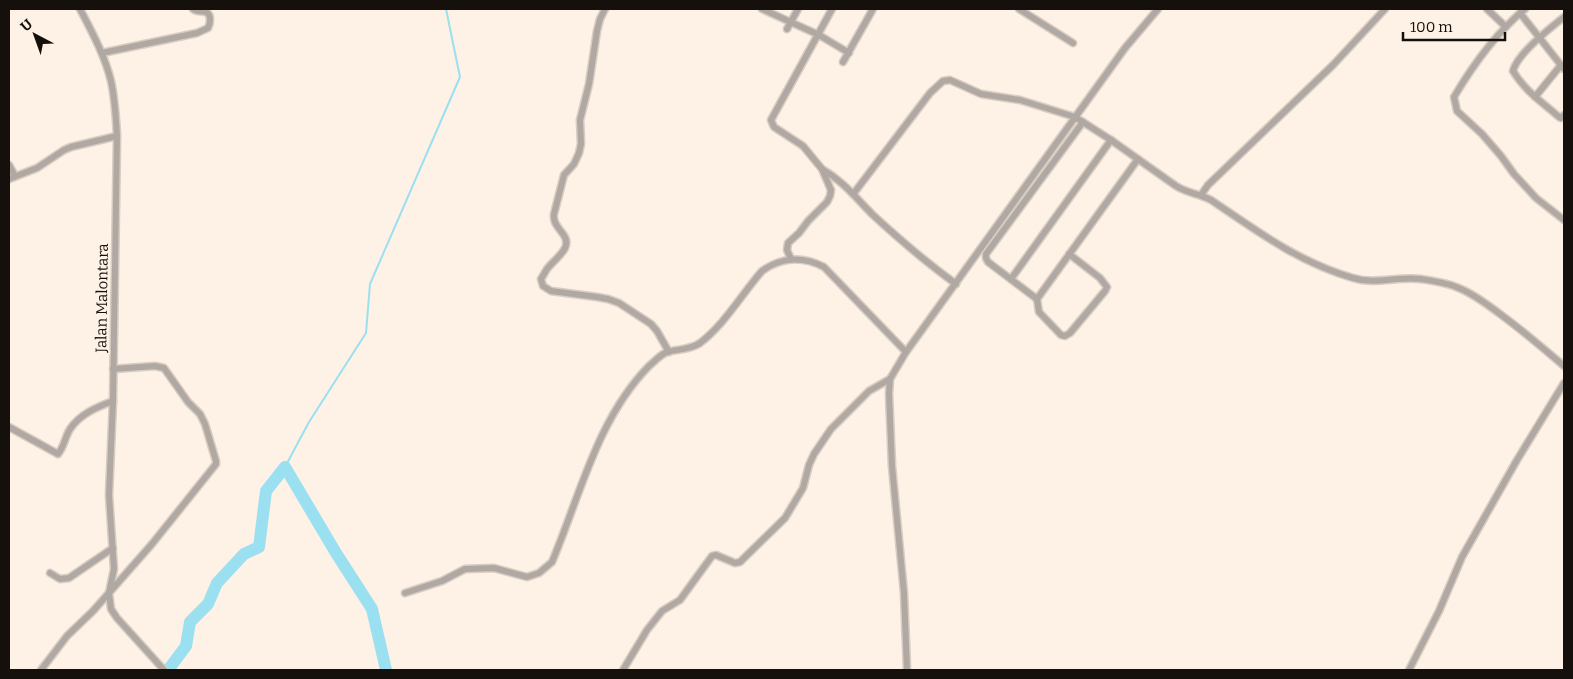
<svg xmlns="http://www.w3.org/2000/svg" width="1573" height="679" font-family="Bitter,serif">
  <rect width="100%" height="100%" fill="#fef1e5"/>
  <g fill="none" stroke-linecap="round" stroke-linejoin="round">
    <!-- stream -->
    <polyline stroke="#9ae0f0" stroke-width="2" points="285,467 309,422 366,333 370,284 460,77 446,9"/>
    <!-- river -->
    <polyline stroke="#9ae0f0" stroke-width="12" points="168,670 186,646 190,622 208,604 217,583 244,554 259,547 266,491 285,467 336,553 372,609 386,670"/>
    <defs>
      <g id="minor">
        <path d="M80,9C92,32 105,56 111,81C115,99 116,118 117,136L113,401L109,495L114,569L109,593L111,609L117,618L164,670"/>
        <path d="M605,9L600,19L597,31L589,84L580,120L581,144L579,153L574,164L564,175L554,214C553,223 558,227 563,234C574,248 555,258 547,269C545,272 543,276 541,279L543,286L551,291L597,297L608,299L619,303L651,324L657,331L669,352"/>
        <polyline points="762,9 819,35 849,53"/>
        <polyline points="1019,9 1073,43"/>
        <polyline points="1487,9 1506,27"/>
        <path d="M1525,9C1496,33 1473,65 1454,97L1457,111L1482,134L1501,156L1514,174L1536,198L1564,220"/>
        <polyline points="1520,13 1564,69"/>
        <path d="M1564,17C1550,28 1517,54 1513,71C1525,91 1542,102 1559,117L1561,118L1564,115"/>
        <polyline points="787,29 798,9"/>
        <path d="M102,53L197,33L208,28C210,24 212,15 206,12C201,10 198,13 193,9"/>
        <polyline points="843,62 873,9"/>
        <polyline points="1535,97 1561,65"/>
        <polyline points="9,165 15,176"/>
        <path d="M822,169C843,181 856,198 873,215C899,239 927,263 956,284"/>
        <polyline points="9,179 37,168 64,150 71,147 117,136"/>
        <path d="M854,193L930,93L943,81L950,80L981,94L1020,100L1075,117L1111,140L1176,186C1187,193 1200,194 1211,200C1257,231 1298,262 1353,278C1376,285 1398,276 1421,279C1434,281 1449,283 1461,289C1475,295 1488,305 1500,314C1522,330 1543,348 1564,366"/>
        <polyline points="1201,195 1208,185 1333,65 1385,9"/>
        <polyline points="1069,254 1100,278 1107,287 1105,291 1070,333 1065,336 1061,335 1039,312 1037,299 1138,159"/>
        <polyline points="791,259 787,250 788,243 799,233 808,221 827,202 830,196 831,190 822,169 803,146 774,127 771,120 832,9"/>
        <polyline points="1011,279 1111,140"/>
        <polyline points="1037,299 988,262 986,258 986,254 1083,122"/>
        <path d="M9,427L58,454C64,447 65,437 70,429C80,414 97,407 113,401"/>
        <polyline points="50,573 60,579 69,578 113,548"/>
        <path d="M405,593L442,581L465,569L494,568L527,577L539,573L552,562C580,496 597,419 649,366C655,361 660,355 667,352C678,349 690,350 700,343C724,325 742,294 762,271C781,257 803,256 824,267L906,352"/>
        <polyline points="41,670 67,636 93,611 152,544 216,464 216,461 205,424 200,414 188,402 164,368 155,366 113,369"/>
        <polyline points="623,670 647,630 662,611 680,600 712,556 716,555 735,563 740,562 785,518 803,488 809,465 814,454 831,429 869,391 890,379"/>
        <polyline points="907,670 904,593 892,466 889,394 890,379 906,352 1125,48 1158,9"/>
        <polyline points="1409,670 1439,611 1462,557 1517,460 1564,383"/>
      </g>
    </defs>
    <!-- minor casing -->
    <use href="#minor" stroke="#d9cdc2" stroke-width="9"/>
    <!-- minor -->
    <use href="#minor" stroke="#b0a9a3" stroke-width="6"/>
  </g>
  <g text-anchor="middle" dominant-baseline="central" stroke-width="4" stroke-linejoin="round" paint-order="stroke">
    <!-- street labels -->
    <g font-size="15" fill="#15100b" stroke="#fef1e5">
      <text transform="translate(102 298) rotate(-89)">Jalan Malontara</text>
    </g>
  </g>
  <!-- border -->
  <rect width="1573" height="679" fill="none" stroke="#15100b" stroke-width="20"/>
  <!-- north arrow -->
  <g transform="translate(35 35) rotate(319)" stroke="#fef1e5" stroke-width="4" paint-order="stroke">
  <path d="M0-4L9 19L0 12L-9 19Z" fill="#15100b"/>
  <text y="-8" font-size="14" font-weight="bold" text-anchor="middle" fill="#15100b">U</text>
  </g>
  <!-- scale -->
  <path d="M1403 32v8h102v-8" fill="none" stroke="#15100b" stroke-width="2.5"/>
  <text x="1410" y="32" font-size="15" fill="#15100b" stroke="#fef1e5" stroke-width="4" paint-order="stroke">100 m</text>
</svg>
